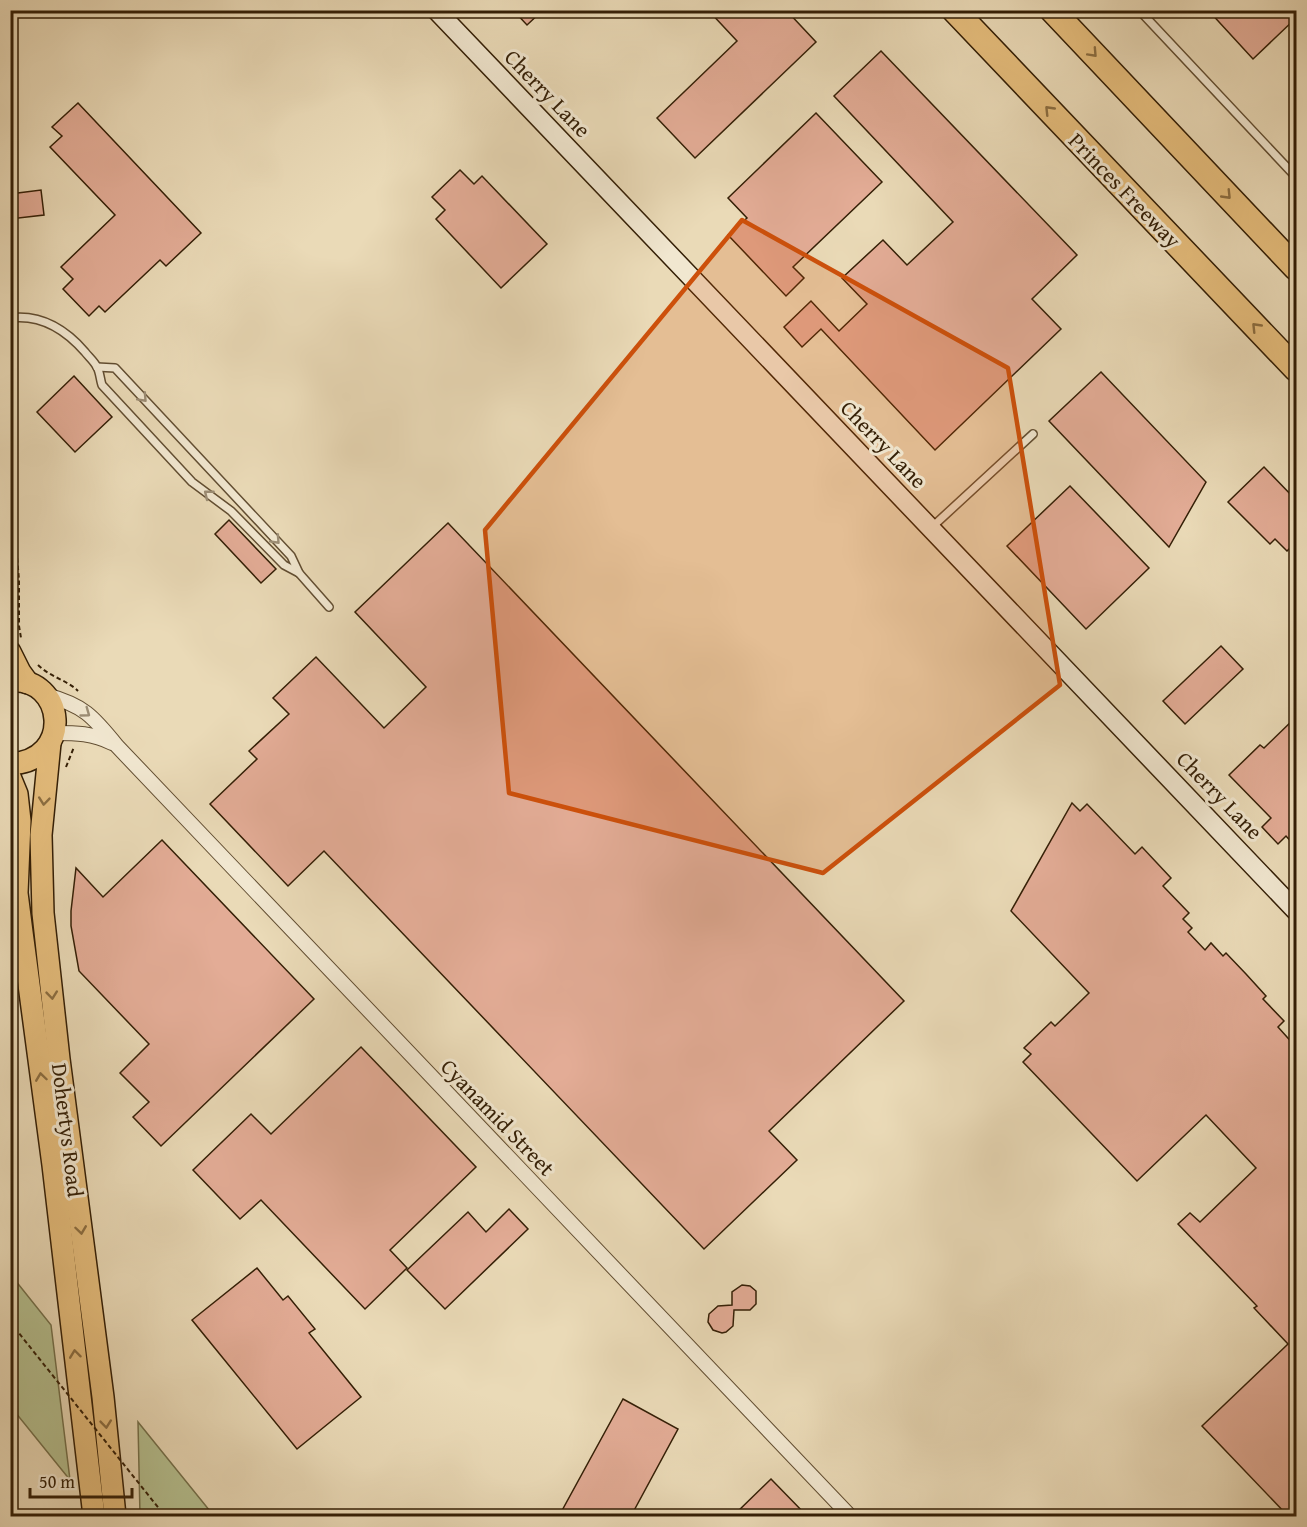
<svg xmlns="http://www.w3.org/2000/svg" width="1307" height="1527" font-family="'Gentium Book Plus',serif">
  <rect width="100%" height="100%" fill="#eadab7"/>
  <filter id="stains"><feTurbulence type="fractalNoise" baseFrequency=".00333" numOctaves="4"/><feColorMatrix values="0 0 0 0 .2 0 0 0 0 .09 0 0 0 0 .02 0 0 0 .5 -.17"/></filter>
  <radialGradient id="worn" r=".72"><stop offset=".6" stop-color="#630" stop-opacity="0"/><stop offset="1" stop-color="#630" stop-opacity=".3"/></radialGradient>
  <!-- green -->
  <g fill="#b5c090" stroke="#74704b" stroke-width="1.5">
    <polygon points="11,1275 51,1325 70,1480 11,1407"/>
    <polygon points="138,1422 214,1516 140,1516"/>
  </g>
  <!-- building -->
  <g fill="#e3ac96" stroke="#341f06" stroke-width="1.5">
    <polygon points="513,10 543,10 527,25"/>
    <polygon points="708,10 786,10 816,42 695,158 657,118 737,41"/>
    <polygon points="1208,10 1296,10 1296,18 1253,59"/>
    <polygon points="881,51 1077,255 1032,299 1061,329 935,450 821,329 802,347 784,327 811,301 839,331 867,304 842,278 883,240 907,265 953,222 834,96"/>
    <polygon points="78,103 201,233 166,266 160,260 105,312 99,306 89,316 63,289 73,279 61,267 115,215 50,147 62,136 52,127"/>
    <polygon points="816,113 882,182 793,267 804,278 786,296 728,235 747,218 728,198"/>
    <polygon points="460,170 474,184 482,176 547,244 501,288 436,219 445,210 432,197"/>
    <polygon points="41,190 44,215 10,219 10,194"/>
    <polygon points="1101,372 1206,482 1169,547 1049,421"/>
    <polygon points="74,376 112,417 75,452 37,412"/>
    <polygon points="1264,467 1296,500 1296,542 1287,551 1275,539 1270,544 1228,502"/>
    <polygon points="1070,486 1149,568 1086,629 1007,546"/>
    <polygon points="229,520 276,569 261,583 215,534"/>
    <polygon points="448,523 904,1001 769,1131 797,1160 704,1249 324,851 288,886 210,804 257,759 249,751 289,714 273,698 316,657 384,728 426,687 355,612"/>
    <polygon points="1221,646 1243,669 1185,724 1163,701"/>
    <polygon points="1296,717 1296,847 1286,836 1278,844 1262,827 1271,818 1229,775 1260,745 1264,748"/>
    <polygon points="1072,803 1080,811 1087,804 1135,854 1142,847 1171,878 1163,886 1189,913 1183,919 1192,928 1188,932 1205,950 1211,943 1223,956 1226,953 1246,974 1266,996 1263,999 1284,1021 1278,1027 1296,1047 1296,1516 1288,1516 1202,1426 1288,1344 1254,1308 1257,1306 1178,1224 1190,1213 1200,1222 1256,1168 1206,1115 1137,1181 1023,1062 1031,1054 1024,1048 1051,1022 1055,1026 1089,993 1011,911"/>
    <polygon points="162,840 314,999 161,1146 133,1117 149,1102 120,1073 149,1044 79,971 71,926 71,911 76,868 103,897"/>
    <polygon points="361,1047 476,1167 390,1250 407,1268 365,1309 261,1200 240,1219 193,1170 251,1114 271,1134"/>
    <polygon points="509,1209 528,1229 445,1309 407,1270 468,1212 486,1232"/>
    <polygon points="257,1268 283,1300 288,1296 315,1329 309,1333 361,1397 297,1449 192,1320"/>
    <polygon points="742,1285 750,1286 756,1291 756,1304 750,1310 734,1310 733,1326 726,1332 722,1333 713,1330 708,1322 709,1314 718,1306 732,1305 732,1292"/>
    <polygon points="623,1399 678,1429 631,1516 559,1516"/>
    <polygon points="771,1479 807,1516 733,1516"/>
  </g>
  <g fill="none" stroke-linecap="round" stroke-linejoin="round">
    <defs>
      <g id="lane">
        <polyline points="1139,10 1296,177"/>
        <path d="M10,318C41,314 66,330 85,352C89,357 94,361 97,367C100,372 100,379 102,385L192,482L231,511L284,565L299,573"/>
        <polyline points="97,367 115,368 291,556 299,573 329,607"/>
        <polyline points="931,528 1033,434"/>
      </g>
      <g id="street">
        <path d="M46,695C83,705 93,716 117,746L850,1516"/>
        <path d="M54,733C76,733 93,733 112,743"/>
      </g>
      <polyline id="secondary" points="436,10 1296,911"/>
      <g id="primary">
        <polyline points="10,652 20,672 28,683"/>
        <path d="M10,681C65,676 75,761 10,764"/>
        <polyline points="50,743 41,835 43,913 59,1059 103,1397 115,1516"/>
        <polyline points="10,777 17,794 20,821 17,893 22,932 53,1165 94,1516"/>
      </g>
      <g id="highway">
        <polyline points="954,10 1296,369"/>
        <polyline points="1052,10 1296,268"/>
      </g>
    </defs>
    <!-- lane casing -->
    <use href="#lane" stroke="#624e32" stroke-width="10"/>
    <!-- street casing -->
    <use href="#street" stroke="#624e32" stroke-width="16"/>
    <!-- secondary casing -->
    <use href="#secondary" stroke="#341f06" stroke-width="21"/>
    <!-- primary casing -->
    <use href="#primary" stroke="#341f06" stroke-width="24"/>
    <!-- highway casing -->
    <use href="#highway" stroke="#341f06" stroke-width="27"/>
    <!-- path -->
    <g stroke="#341f06" stroke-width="2" stroke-dasharray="4.5 3" stroke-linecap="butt">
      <polyline points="10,476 19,580 19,626 21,638"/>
      <polyline points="10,514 13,524"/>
      <path d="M38,665C50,677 67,680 78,691"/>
      <polyline points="66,767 74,747"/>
    </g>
    <!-- lane -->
    <use href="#lane" stroke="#f1e7d0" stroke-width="7"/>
    <!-- street -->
    <use href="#street" stroke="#f1e7d0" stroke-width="14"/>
    <!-- secondary -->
    <use href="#secondary" stroke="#f1e7d0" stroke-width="18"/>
    <!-- primary -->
    <use href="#primary" stroke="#e5bd7c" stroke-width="21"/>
    <!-- highway -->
    <use href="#highway" stroke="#e5bd7c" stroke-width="24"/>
    <!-- path-bridge -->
    <polyline stroke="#341f06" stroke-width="2" stroke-dasharray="4.5 3" stroke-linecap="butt" points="10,1322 165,1516"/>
  </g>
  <!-- one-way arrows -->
  <defs><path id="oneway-chevron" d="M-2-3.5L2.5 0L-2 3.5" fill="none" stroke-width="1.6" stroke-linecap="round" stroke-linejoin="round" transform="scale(1.5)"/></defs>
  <g stroke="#8c6e41">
    <use href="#oneway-chevron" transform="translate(1093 53) rotate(47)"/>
    <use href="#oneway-chevron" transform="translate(1049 110) rotate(-134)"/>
    <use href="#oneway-chevron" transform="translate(1227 195) rotate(46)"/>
    <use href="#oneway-chevron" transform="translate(1256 327) rotate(-134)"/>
    <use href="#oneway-chevron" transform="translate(44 801) rotate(96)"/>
    <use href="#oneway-chevron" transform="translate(52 995) rotate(84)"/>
    <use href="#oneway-chevron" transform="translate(41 1077) rotate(-98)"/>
    <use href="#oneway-chevron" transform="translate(81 1230) rotate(82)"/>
    <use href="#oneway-chevron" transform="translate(75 1354) rotate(-97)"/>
    <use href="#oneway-chevron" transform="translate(106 1424) rotate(84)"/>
  </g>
  <g stroke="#9c8d75">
    <use href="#oneway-chevron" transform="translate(143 398) rotate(47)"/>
    <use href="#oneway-chevron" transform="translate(208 494) rotate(-141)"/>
    <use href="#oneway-chevron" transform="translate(276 540) rotate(47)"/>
    <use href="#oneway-chevron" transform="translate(86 713) rotate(36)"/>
  </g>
  <!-- marked area -->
  <path fill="#cd500b" fill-opacity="0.2" stroke="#cd500b" stroke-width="4.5" stroke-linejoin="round" d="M742,220L1008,368L1060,685L823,873L509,793L485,530Z"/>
  <g text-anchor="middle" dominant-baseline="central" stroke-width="6" stroke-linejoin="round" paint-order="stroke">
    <!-- street labels -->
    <g font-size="22" fill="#341f06" stroke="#f1e7d0">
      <text transform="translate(548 93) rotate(46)">Cherry Lane</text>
      <text transform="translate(1125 190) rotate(46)">Princes Freeway</text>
      <text transform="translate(884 444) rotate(46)">Cherry Lane</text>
      <text transform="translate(1220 795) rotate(46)">Cherry Lane</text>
      <text transform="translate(498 1117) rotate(46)">Cyanamid Street</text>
      <text transform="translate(68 1130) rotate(83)">Dohertys Road</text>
    </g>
  </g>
  <!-- margin -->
  <rect width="1307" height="1527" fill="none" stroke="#eadab7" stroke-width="36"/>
  <rect x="12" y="12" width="1283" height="1503" fill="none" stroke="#341f06" stroke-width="3"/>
  <rect x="18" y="18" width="1271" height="1491" fill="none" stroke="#341f06" stroke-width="1.5"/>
  <!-- scale -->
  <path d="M30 1488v9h102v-9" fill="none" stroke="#341f06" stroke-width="3"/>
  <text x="39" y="1488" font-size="18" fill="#341f06" stroke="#f1e7d0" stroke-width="4.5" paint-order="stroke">50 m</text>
  <rect width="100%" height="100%" filter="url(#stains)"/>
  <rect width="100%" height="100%" fill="url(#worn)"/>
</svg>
